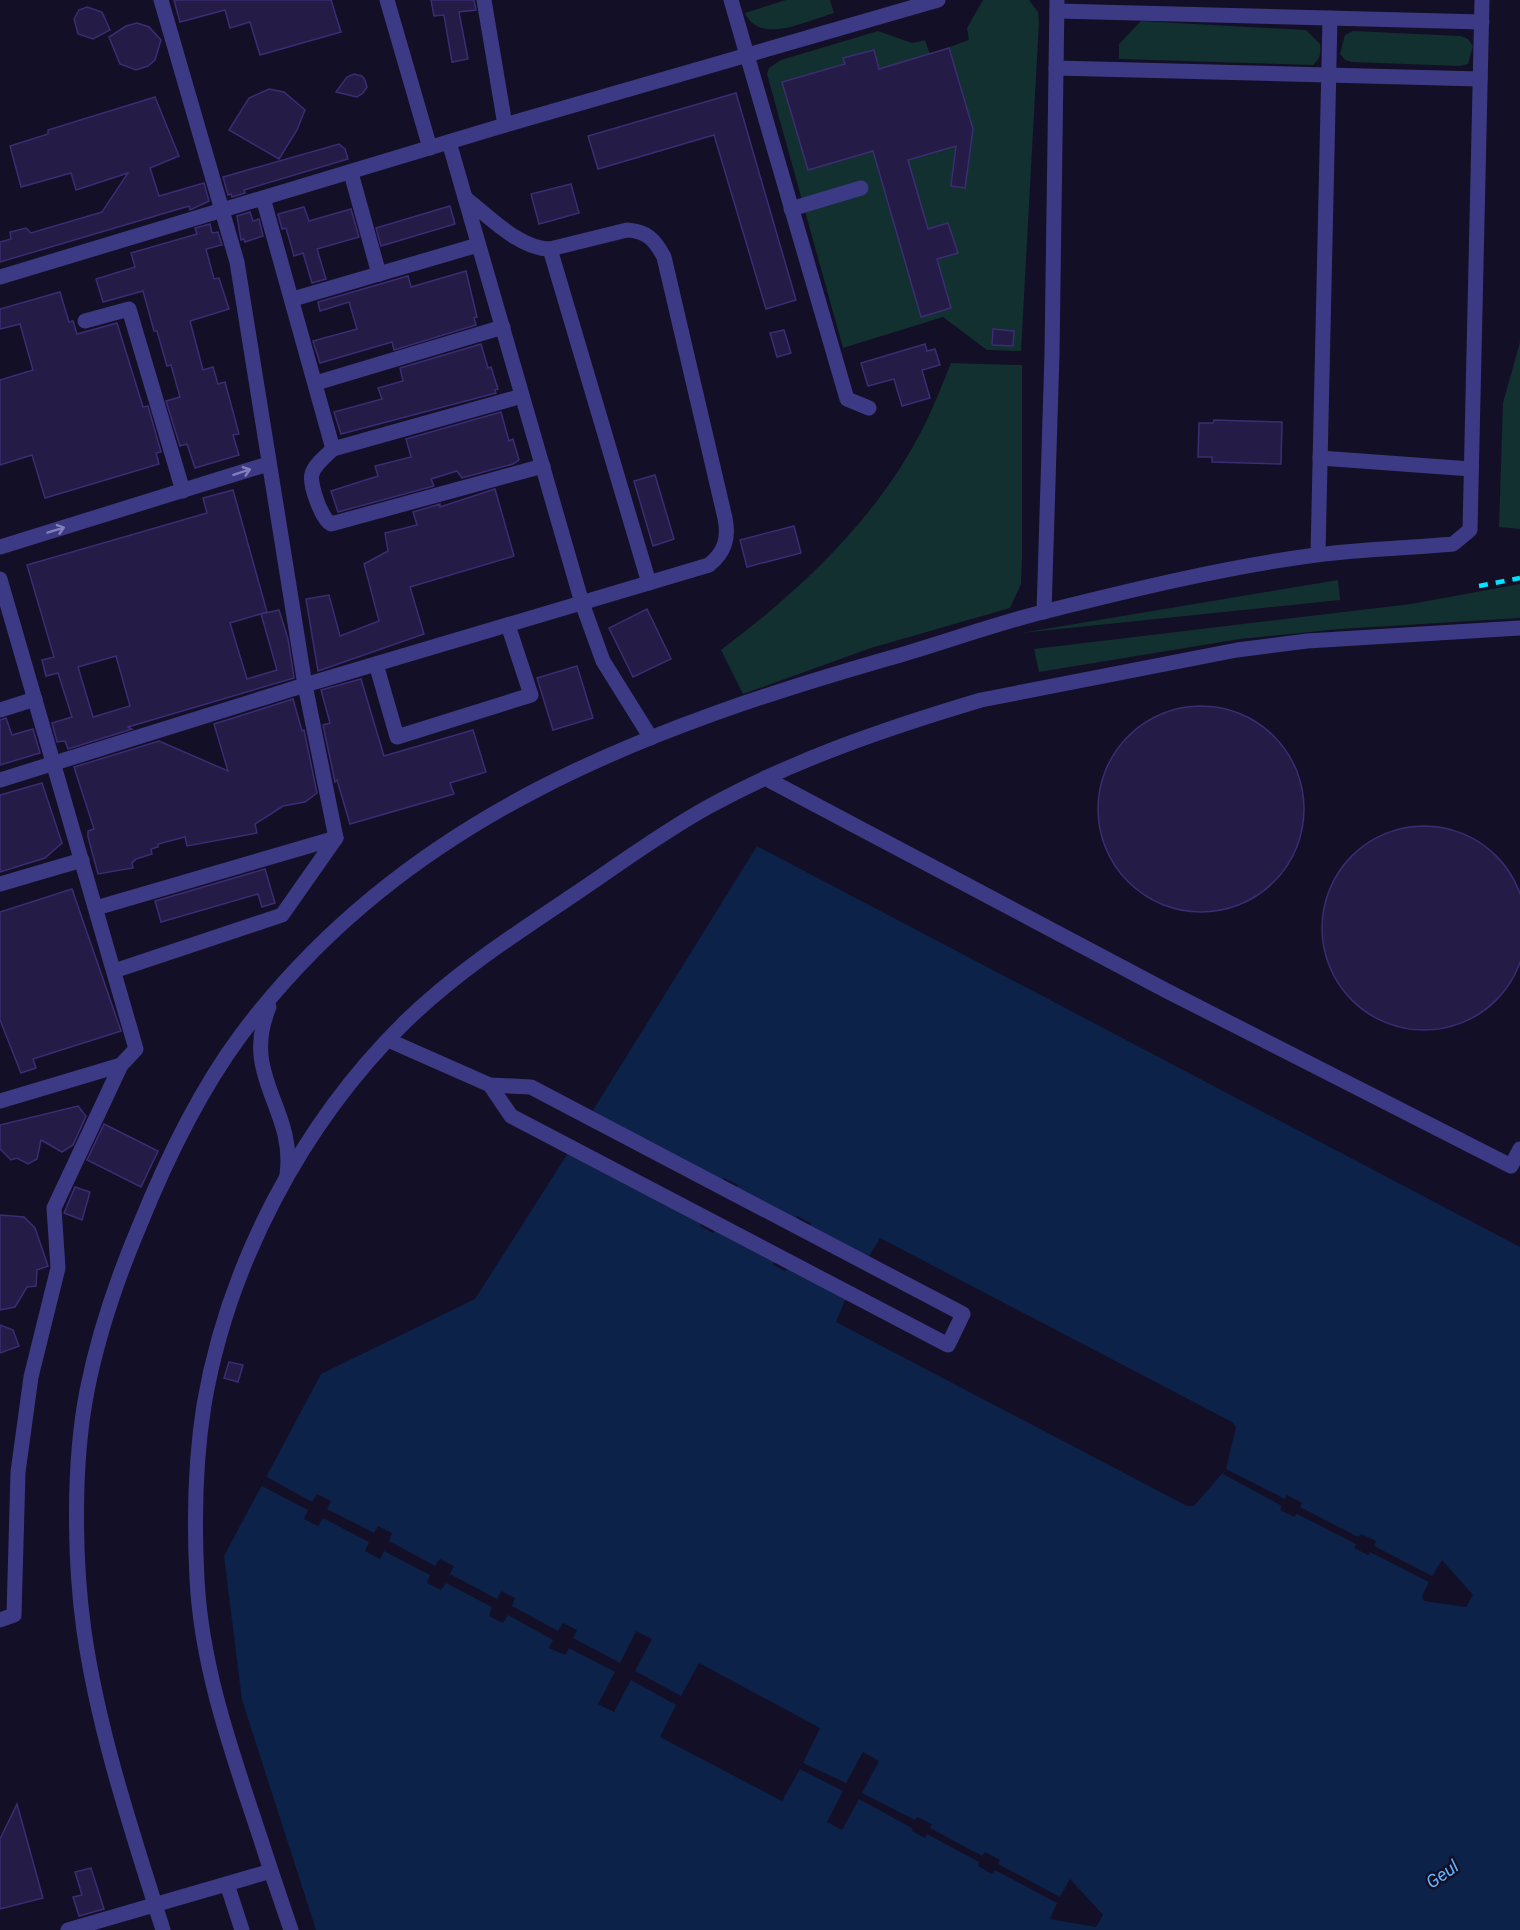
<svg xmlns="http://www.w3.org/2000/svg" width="1520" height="1930" font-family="Roboto,sans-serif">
  <rect width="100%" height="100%" fill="#130f26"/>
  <!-- green -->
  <g fill="#12302f">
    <path d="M786,0H830L834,13C808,20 760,46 745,13Z"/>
    <polygon points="983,0 1029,0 1038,12 1039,22 1021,351 987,350 943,317 843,348 767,74 769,68 781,60 878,31 912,43 925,40 930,54 969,40 967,28"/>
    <path d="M1141,21L1306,30L1320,44C1321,54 1320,59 1313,65L1119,59V44Z"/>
    <polygon points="1353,31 1461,36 1468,39 1473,46 1468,64 1460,66 1352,62 1345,60 1340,54 1345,35"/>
    <polygon points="1520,342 1520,529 1499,527 1503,403"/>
    <path d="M951,363L1022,365V559L1021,584L1010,608L871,648L743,694L721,650C803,588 880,516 926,422C935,403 943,383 951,363Z"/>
    <polygon points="1338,580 1340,600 1021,633"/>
    <polygon points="1520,584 1520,618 1340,629 1240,639 1039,672 1034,649 1411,604"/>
  </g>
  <!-- water -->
  <polygon fill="#0c2248" points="757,846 1520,1247 1520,1930 316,1930 242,1700 224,1556 321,1374 475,1299 568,1153 701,1222 700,1226 713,1233 716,1230 774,1261 773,1265 785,1271 788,1268 846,1298 836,1322 1187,1506 1194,1506 1226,1469 1236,1427 1232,1422 880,1238 868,1258 810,1228 811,1223 797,1216 795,1220 737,1189 738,1185 724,1178 722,1181 592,1112"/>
  <!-- pier -->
  <g fill="#130f26">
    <polygon points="1226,1469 1285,1499 1287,1495 1302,1503 1300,1507 1358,1537 1361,1534 1376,1541 1374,1546 1432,1576 1442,1560 1473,1595 1466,1607 1424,1601 1422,1596 1429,1582 1370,1552 1368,1555 1354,1548 1356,1544 1297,1514 1294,1517 1280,1510 1282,1506 1223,1474"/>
    <polygon points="265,1476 312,1502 317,1494 331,1501 327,1509 374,1533 378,1526 392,1533 389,1541 435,1566 440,1559 454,1566 450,1574 497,1599 501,1591 515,1598 512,1606 558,1631 563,1623 577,1630 573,1638 620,1663 636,1631 652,1639 635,1671 681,1696 699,1663 820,1728 803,1763 846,1783 863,1752 879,1761 862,1793 915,1820 917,1817 932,1824 930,1828 982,1856 985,1852 1000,1860 998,1864 1060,1897 1070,1879 1103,1915 1096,1927 1050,1919 1057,1903 995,1870 992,1874 978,1866 979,1862 927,1834 925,1838 912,1831 912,1828 859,1799 842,1830 827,1822 843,1791 800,1769 782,1801 660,1737 676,1705 631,1680 614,1712 598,1704 615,1672 569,1648 565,1655 549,1648 553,1640 508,1615 503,1623 489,1616 492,1607 446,1583 441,1590 427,1583 430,1575 384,1551 380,1559 365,1551 369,1542 323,1518 318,1526 304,1519 308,1510 260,1485"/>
  </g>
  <!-- building -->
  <g fill="#241b47" stroke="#3b2d73" stroke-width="1.5" fill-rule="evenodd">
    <polygon points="174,0 331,0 341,32 260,55 250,22 230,28 225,10 180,22"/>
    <polygon points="431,0 474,0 476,10 459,12 468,59 452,62 444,15 434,16"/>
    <polygon points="87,7 102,12 110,30 93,39 78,34 74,19 79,10"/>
    <polygon points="137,23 149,27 161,40 155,60 148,66 136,70 120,64 109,37 126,26"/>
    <polygon points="949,48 973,129 965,188 951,186 956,146 908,160 928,229 948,223 958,253 937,259 951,308 921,317 873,151 808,170 782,82 845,64 843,58 874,50 879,69"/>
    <polygon points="354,74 362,76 365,80 367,87 363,93 357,97 336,92 347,77"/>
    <polygon points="269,89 284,92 305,110 297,130 279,159 229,130 249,98"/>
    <polygon points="736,93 796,300 766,309 714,135 598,169 588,136"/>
    <polygon points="155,97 179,156 150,168 159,196 204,183 209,201 190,210 189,206 0,262 0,242 11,239 10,232 26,228 31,233 102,212 128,173 76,190 71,173 21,187 10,146 48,134 48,130"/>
    <polygon points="339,144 345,149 348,159 244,190 245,193 232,197 231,194 228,195 223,177"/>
    <polygon points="571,184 579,213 539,224 531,194"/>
    <polygon points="450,206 455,224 381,246 376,228"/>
    <polygon points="304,207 309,221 351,209 359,237 317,249 326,279 312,283 303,253 294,256 286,228 282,229 278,214"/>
    <polygon points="250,212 253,221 259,219 263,236 245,242 244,239 241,240 237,216"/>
    <polygon points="210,224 212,233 218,232 222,245 206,249 214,279 219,278 229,309 190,321 203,370 213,367 218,384 225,382 239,434 233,435 239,455 195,468 187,444 180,446 166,401 180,397 171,365 167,366 157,331 154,331 143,291 103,302 96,279 135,267 131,253 197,234 195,228"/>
    <polygon points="466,271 477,317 474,318 476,325 394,350 392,342 320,363 313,341 357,329 349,302 320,311 318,302 408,276 411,287"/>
    <polygon points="60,292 69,322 73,321 77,334 117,323 143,407 148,406 161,452 156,453 159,464 45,498 32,455 0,465 0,380 33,370 20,324 0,329 0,309"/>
    <polygon points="993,329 1014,331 1013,346 992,345"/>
    <polygon points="784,330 791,353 777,357 770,333"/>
    <polygon points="481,344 488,368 491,367 498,389 495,390 496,393 341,434 334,412 382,399 378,388 403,381 400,368"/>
    <polygon points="925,344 927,351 935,349 940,365 922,370 930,398 902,406 894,379 868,386 861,363"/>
    <polygon points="501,412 509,441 513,439 519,460 513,464 462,478 457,471 431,479 434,486 338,512 331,491 378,476 375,466 411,457 406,439"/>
    <polygon points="1214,420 1282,422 1281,464 1212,462 1212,457 1198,457 1199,423 1213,423"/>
    <polygon points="655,475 674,539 653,546 634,481"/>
    <polygon points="495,489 514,556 410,587 424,634 318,671 306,599 329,595 340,636 379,621 364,564 388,551 385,533 417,525 413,512 440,504 440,507"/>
    <path d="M233,490L267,612L230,623L247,679L277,670L261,614L279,610L288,639L294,678L128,727L132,729L68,749L65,741L57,742L52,723L72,717L58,673L46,676L42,660L54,657L27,565L207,513L203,498ZM116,656L130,706L93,717L78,667Z"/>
    <polygon points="794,526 801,553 747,567 740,540"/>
    <polygon points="647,609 671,659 633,677 609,628"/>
    <polygon points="577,666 593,718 553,730 537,678"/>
    <polygon points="361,679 384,756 473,730 486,772 450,783 454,794 350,824 337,780 335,782 323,725 330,723 321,690"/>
    <polygon points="293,699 302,731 304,730 317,793 305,802 283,806 255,824 257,833 187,846 185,837 158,844 158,847 151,849 152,854 136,859 132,863 133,868 98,874 88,837 88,831 94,829 74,767 159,741 228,771 214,724"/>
    <circle cx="1201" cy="809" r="103"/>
    <polygon points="6,718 12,735 33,729 40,753 0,765 0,720"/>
    <polygon points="42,783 62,843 45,858 0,872 0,795"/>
    <circle cx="1424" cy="928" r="102"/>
    <polygon points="265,869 275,903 262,907 258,894 161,922 155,901"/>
    <polygon points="72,889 121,1031 33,1059 36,1068 21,1073 0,1020 0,912"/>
    <polygon points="78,1106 86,1116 73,1145 62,1152 41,1140 37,1159 28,1164 17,1158 11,1160 0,1149 0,1125"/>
    <polygon points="104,1124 158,1151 141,1187 87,1160"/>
    <polygon points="75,1187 90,1192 82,1220 64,1213"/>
    <polygon points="0,1215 24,1217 35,1228 48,1266 37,1270 36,1286 27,1287 15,1307 0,1310"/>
    <polygon points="0,1325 13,1330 19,1346 0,1353"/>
    <polygon points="229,1362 243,1365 238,1382 224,1378"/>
    <polygon points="17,1804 43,1898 0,1909 0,1839"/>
    <polygon points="91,1868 104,1909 79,1916 73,1897 82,1895 75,1872"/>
  </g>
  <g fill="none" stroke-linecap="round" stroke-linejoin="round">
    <!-- minor -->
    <g stroke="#3d3a85" stroke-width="15">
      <polyline points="387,0 430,148"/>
      <polyline points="484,0 505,125"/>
      <polyline points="731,0 847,399 869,408"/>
      <polyline points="1057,11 1482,22"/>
      <polyline points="1056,68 1480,79"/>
      <polyline points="449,142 582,603 603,661 651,738"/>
      <polyline points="351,173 379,274"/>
      <polyline points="263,198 333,449"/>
      <polyline points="791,209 861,188"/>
      <polyline points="550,249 649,583"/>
      <polyline points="0,277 505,125 938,0"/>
      <polyline points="293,299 478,245"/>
      <polyline points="85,321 129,309 183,491"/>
      <polyline points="316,383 503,327"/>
      <path d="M522,396L333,449C327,455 314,465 312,474C309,484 322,520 331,524L543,466"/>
      <polyline points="1320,458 1471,469"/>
      <polyline points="0,547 268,464"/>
      <polyline points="1318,554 1330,18"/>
      <polyline points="0,579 136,1049 121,1065 54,1208 58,1268 31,1377 18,1472 14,1615 0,1620"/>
      <polyline points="1044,612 1052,354 1057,0"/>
      <polyline points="376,664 397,737 531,695 508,625"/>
      <polyline points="0,710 35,699"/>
      <polyline points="765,778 1167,991 1511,1166 1520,1149"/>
      <path d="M0,780L305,685L709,565C725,552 729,538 725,518L664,257C655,240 647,231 627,230L550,249C519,249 489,216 465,198"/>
      <polyline points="0,884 82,860"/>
      <polyline points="96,908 336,838"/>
      <polyline points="114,971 282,915 336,838 305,685 237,262 161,0"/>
      <path d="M269,1007C240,1077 296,1108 287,1175"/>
      <polyline points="388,1040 490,1085 531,1087 963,1314 948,1345 511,1116 490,1085"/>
      <polyline points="0,1101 121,1065"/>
      <polyline points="271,1871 291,1930"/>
      <polyline points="227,1884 242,1930"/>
      <path d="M68,1930L271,1871C241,1776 202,1680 197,1579C194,1522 195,1461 204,1405C228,1264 302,1124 404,1023C455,973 515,934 575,894C618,865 661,833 708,807C793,760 887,728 981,700L1237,650L1307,641L1520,628"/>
      <path d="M163,1930C132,1831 99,1734 84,1631C74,1559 73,1462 87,1391C98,1335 117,1279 139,1227C166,1160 198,1093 241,1035C405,815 649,726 904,654C951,640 998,623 1047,611C1135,589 1226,567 1316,555C1361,549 1408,548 1453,544L1470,530L1482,0"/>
    </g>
    <!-- rail -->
    <polyline stroke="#00e5ff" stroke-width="4.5" stroke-dasharray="9 8" stroke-linecap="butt" points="1479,586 1520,578"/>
  </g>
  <!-- one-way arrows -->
  <defs><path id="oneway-shaft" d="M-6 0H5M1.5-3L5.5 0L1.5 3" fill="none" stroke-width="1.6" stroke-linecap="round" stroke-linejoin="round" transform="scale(1.5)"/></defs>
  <g stroke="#837fbc">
    <use href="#oneway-shaft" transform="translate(242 472) rotate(-18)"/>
    <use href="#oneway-shaft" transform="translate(56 530) rotate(-17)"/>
  </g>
  <g text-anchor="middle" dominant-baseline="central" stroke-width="5" stroke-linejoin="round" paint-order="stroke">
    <!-- water labels -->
    <g font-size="18" font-style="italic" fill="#62b6ff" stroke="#130f26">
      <text transform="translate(1442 1874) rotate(-35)">Geul</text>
    </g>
  </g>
</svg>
